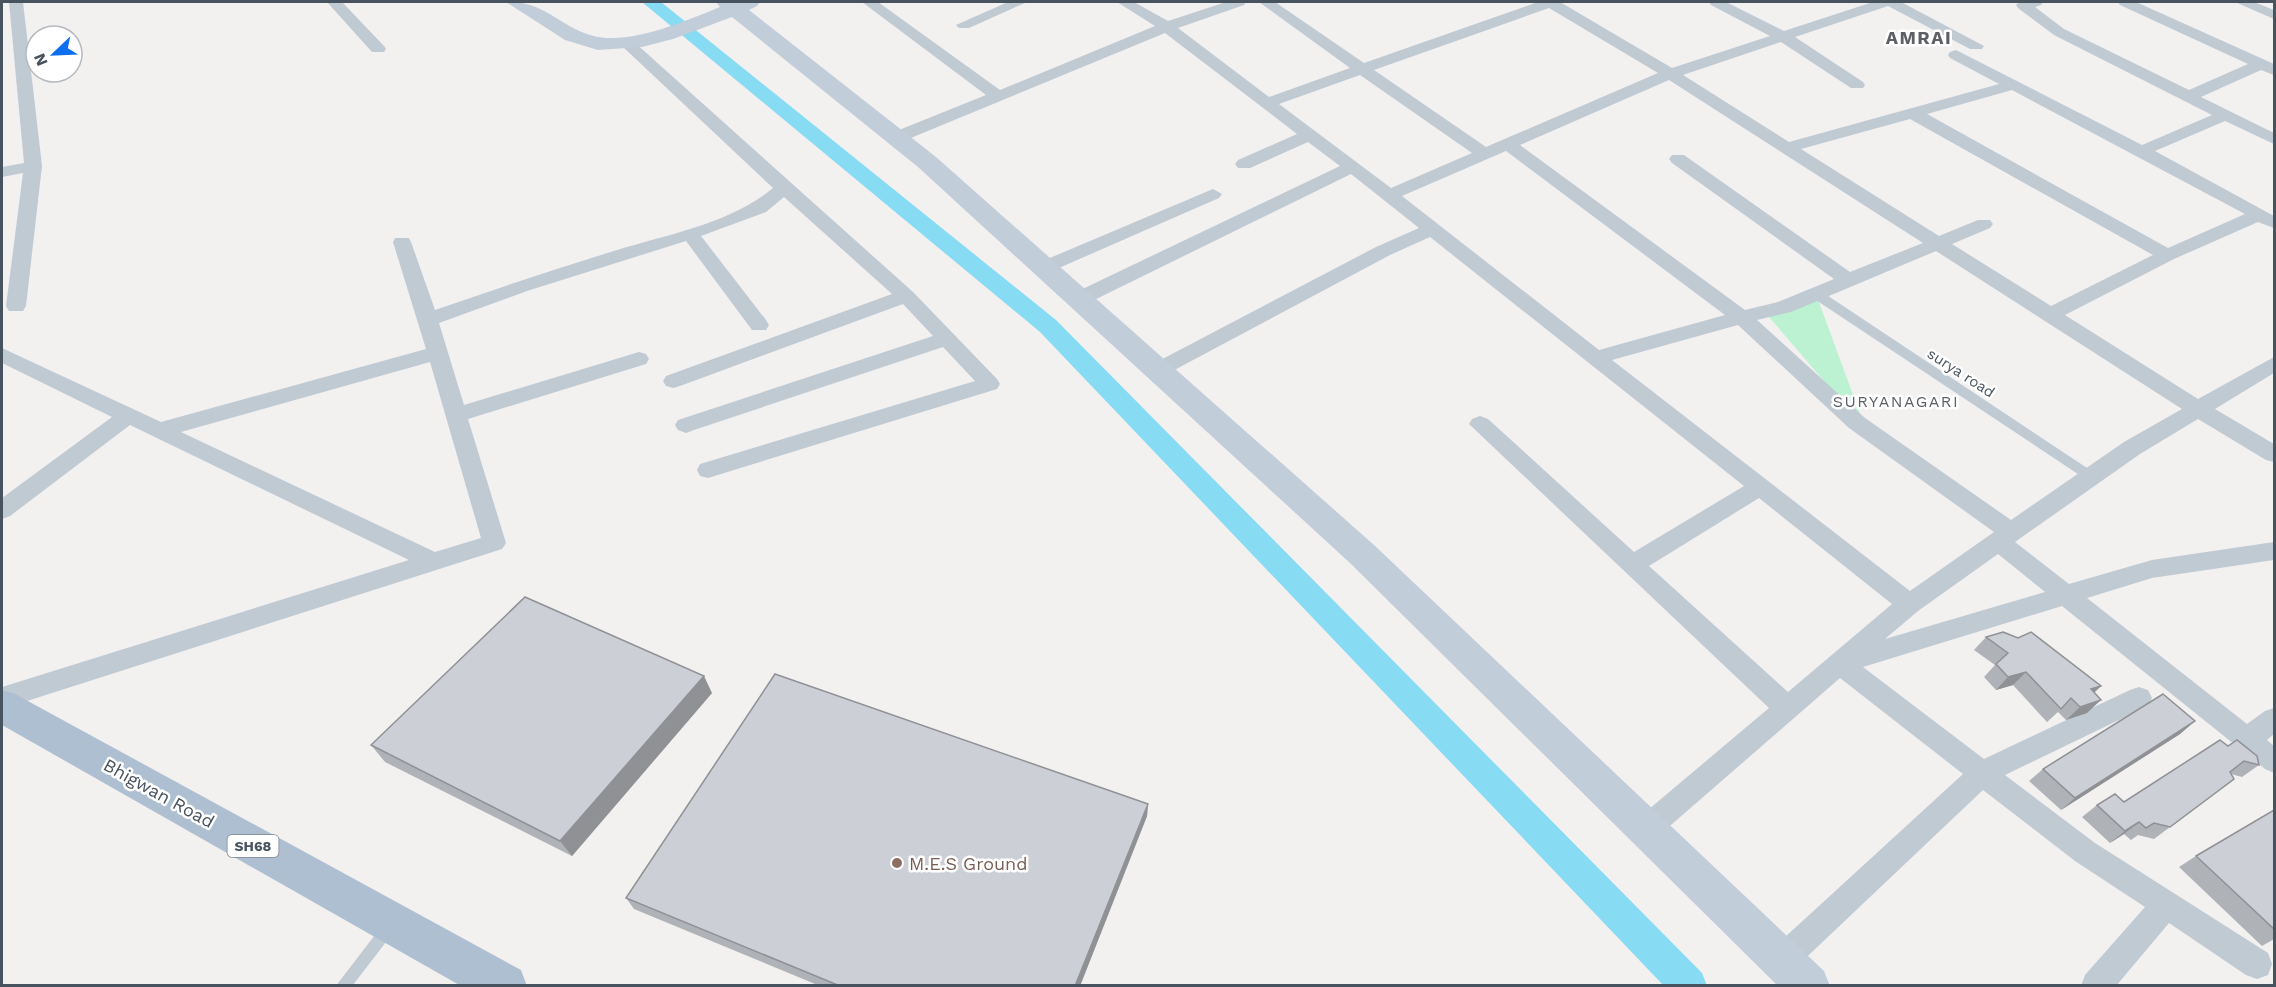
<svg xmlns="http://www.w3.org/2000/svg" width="2276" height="987" font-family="'Work Sans',sans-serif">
  <rect width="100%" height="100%" fill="#f3f0f0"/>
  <!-- green -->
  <polygon fill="#bcf2d2" points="1816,294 1866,430 1769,317"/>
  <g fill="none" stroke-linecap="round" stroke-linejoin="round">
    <!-- canal -->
    <polygon fill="#87dbf2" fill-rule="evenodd" points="642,2 661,2 1056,320 1702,973 1707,986 1664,986 1040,332"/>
    <!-- lane-far1 -->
    <polyline stroke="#c0cad3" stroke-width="10" points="1816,294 2090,476"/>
    <!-- lane -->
    <polyline stroke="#c0cad3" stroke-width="13" points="344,986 387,930"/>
    <!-- street -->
    <g fill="#c0cad3" fill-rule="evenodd">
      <polygon points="9,2 23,2 42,166 26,306 23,311 9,311 6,306 23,173 2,177 2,167 24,163"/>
      <polygon points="327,2 342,2 384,46 386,49 384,52 372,52"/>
      <path d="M862,2H878L1000,90L1155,26L1117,2H1134L1168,21L1226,2H1246L1244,5L1178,28L1269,97L1350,68L1259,2H1275L1364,63L1538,2H1560L1672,68L1770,36L1711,5L1709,2H1726L1784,31L1873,2H1901L1984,46L1982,49H1970L1888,6L1795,37L1863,82L1865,85L1863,88H1851L1781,42L1683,75L1789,142L1999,84L1950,58L1948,55L1950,52L1956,50L2142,145L2212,115L2054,35L2018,8L2016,5L2019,2H2043L2041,5L2035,7L2064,29L2189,90L2248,64L2120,5L2118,2H2136L2274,64V75L2261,70L2201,97L2274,133V144L2225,121L2155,151L2274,216V228L2258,222L2174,259L2065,315L2198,399L2274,357V373L2215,409L2274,444V462L2266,460L2198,419L2140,454L2015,542L2069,584L2152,560L2274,542V560L2152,578L2087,598L2247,724L2265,711L2274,708V734L2267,740L2274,746V773L2265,769L2062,606L1863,667L1984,759L2130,690L2139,687L2148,690L2152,698L2148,706L2005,775L2095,843L2268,953L2272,964L2268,975L2257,979L2246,975L2169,923L2116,986H2081L2085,975L2145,907L2075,861L1983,790L1793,970L1782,975L1771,970L1767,960L1771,950L1963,774L1840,678L1656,838L1646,842L1636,838L1632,829L1636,820L1769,708L1469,424L1472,419L1480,416L1488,419L1634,552L1744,486L1430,237L1390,255L1165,375H1151L1148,370L1151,365L1376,247L1419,228L1351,174L1086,304H1072L1069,299L1072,294L1340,166L1308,142L1250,168H1238L1235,164L1238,160L1297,134L1165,33L901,142H889L887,138L889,134L986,95ZM1549,8L1658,73L1486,147L1374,70ZM1360,75L1472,153L1391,188L1279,104ZM1669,80L1923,243L1850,272L1684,155H1672L1669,159L1672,163L1834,279L1778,302L1745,310L1520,145ZM2012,90L2245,214L2168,248L1927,114ZM1910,119L2153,255L2051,306L1952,244L1990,228L1993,224L1990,220H1978L1939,236L1801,149ZM1506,151L1725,315L1599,350L1402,196ZM1936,251L2182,409L2124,442L2011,520L1865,418L1757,320L1791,312ZM1738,325L1849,428L1994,532L1910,591L1612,360ZM1759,498L1892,604L1788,692L1649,566ZM1998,554L2045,592L1885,639L1918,611Z"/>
      <polygon points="1008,2 1027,2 969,28 959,28 956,25"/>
      <polygon points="2235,2 2254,2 2274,10 2274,19"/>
      <path d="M628,39L633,41L913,292L997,379L1000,384L997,389L708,478L700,476L697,470L700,464L975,381L943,347L694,430L686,433L678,430L675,425L678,420L933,336L903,304L680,386L673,388L666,386L663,381L666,376L892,294L784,197L766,212L701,236L766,320L769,325L766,330H752L686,241L527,291L439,323L464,405L639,352L646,354L649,359L646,364L468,419L506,543L502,549L2,709V687L409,560L130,425L10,516L2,519V498L112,417L2,363V348L161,422L426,349L393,242L395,238H409L411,242L435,310C495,289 556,269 617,250C669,234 731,223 773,188L623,47L620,44ZM430,362L481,538L435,552L181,432Z"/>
      <polygon points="1213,189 1222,194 1219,198 1052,271 1038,271 1036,267 1038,263"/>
    </g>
    <!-- secondary -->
    <path fill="#c2cdda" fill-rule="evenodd" d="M506,2C542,0 557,24 590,35C627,47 685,21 720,7L716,2H760L757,6L749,10L936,157L1374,545L1824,971L1830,986H1778L1350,563L918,167L732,17L673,39L642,47L598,50L565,40Z"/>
    <!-- primary -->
    <polygon fill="#aebfd1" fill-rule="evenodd" points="2,690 15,694 521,970 527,986 461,986 2,725"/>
  </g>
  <!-- wall -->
  <g fill="#afb2b7">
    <polygon points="1986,637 2101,686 2094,693 2087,713 2066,720 2058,712 2047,722 2013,685 1996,690 1984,677 1995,665 1974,650"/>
    <polygon points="712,693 572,856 385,762 371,745"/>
    <polygon points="2195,721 2180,734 2061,810 2029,781 2043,769"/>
    <polygon points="2228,746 2259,765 2242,777 2231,774 2234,779 2154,839 2138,835 2131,840 2124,834 2110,843 2082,817 2097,805 2124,802"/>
    <polygon points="1148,804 1147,816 1080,986 820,986 634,909 626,898"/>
    <polygon points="2274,810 2274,939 2262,946 2179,867 2196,856"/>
  </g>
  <!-- shaded-wall -->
  <g fill="#8f9195">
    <polygon points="2026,672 2013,685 1996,690 2008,677"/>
    <polygon points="704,676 712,693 572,856 560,841"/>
    <polygon points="2101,686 2087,699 2091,689"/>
    <polygon points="2101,700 2087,713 2066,720 2080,707"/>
    <polygon points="2195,721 2180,734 2061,810 2075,798"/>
    <polygon points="1148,804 1147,816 1080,986 1075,986"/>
    <polygon points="2139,822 2124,834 2110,843 2125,831"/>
  </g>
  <!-- building -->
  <g fill="#cccfd5" stroke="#8f9195" stroke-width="1.5">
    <polygon points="525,597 704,676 560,841 371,745"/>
    <polygon points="2003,632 2018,638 2031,632 2101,686 2091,689 2101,700 2080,707 2071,698 2061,709 2026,672 2008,677 1996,664 2008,653 1986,637"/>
    <polygon points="775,674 1148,804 1075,986 840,986 626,898"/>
    <polygon points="2163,694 2195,721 2075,798 2043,769"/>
    <polygon points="2220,740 2228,746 2237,740 2257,756 2259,765 2244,761 2230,772 2234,779 2170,827 2154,823 2146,828 2139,822 2125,831 2097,805 2115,794 2124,802"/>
    <polygon points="2274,810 2274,929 2196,856"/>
  </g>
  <!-- markers -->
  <circle fill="#8d6e63" stroke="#fff" stroke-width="2" cx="897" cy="863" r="6"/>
  <g text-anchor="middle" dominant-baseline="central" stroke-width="5" stroke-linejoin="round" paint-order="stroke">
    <!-- shield labels -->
    <rect fill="#fff" stroke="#7e878f" stroke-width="1.5" x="227.5" y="835" width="51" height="22" rx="4.5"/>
    <g font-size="14" font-weight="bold" fill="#47535f">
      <text x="253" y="846">SH68</text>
    </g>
    <!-- street labels -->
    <g font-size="15" fill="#47535f" stroke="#fff">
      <text transform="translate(1961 373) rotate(33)">surya road</text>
    </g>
    <!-- neighbourhood labels -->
    <g font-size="16" letter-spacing="1.5" fill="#5c6066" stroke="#fff">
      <text x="1896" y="401">SURYANAGARI</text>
    </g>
    <!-- far-district labels -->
    <g font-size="18" font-weight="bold" letter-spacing="1.5" fill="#5c6066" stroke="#fff">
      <text x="1919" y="37">AMRAI</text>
    </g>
    <!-- near-street labels -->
    <g font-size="18" fill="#47535f" stroke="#fff">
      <text transform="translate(159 793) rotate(29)">Bhigwan Road</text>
    </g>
    <!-- near-education labels -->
    <g font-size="18" fill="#785e54" stroke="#fff" text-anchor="start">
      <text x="909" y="863">M.E.S Ground</text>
    </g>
  </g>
  <!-- border -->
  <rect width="2276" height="987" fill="none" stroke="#47535f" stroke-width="6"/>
  <!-- north arrow -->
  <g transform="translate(54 54) rotate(247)"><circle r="28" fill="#ffffff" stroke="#b5babf" stroke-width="1.5"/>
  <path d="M0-4.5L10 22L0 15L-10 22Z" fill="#0d6ef0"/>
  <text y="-9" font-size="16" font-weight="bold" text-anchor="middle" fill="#47535f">N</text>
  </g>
</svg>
